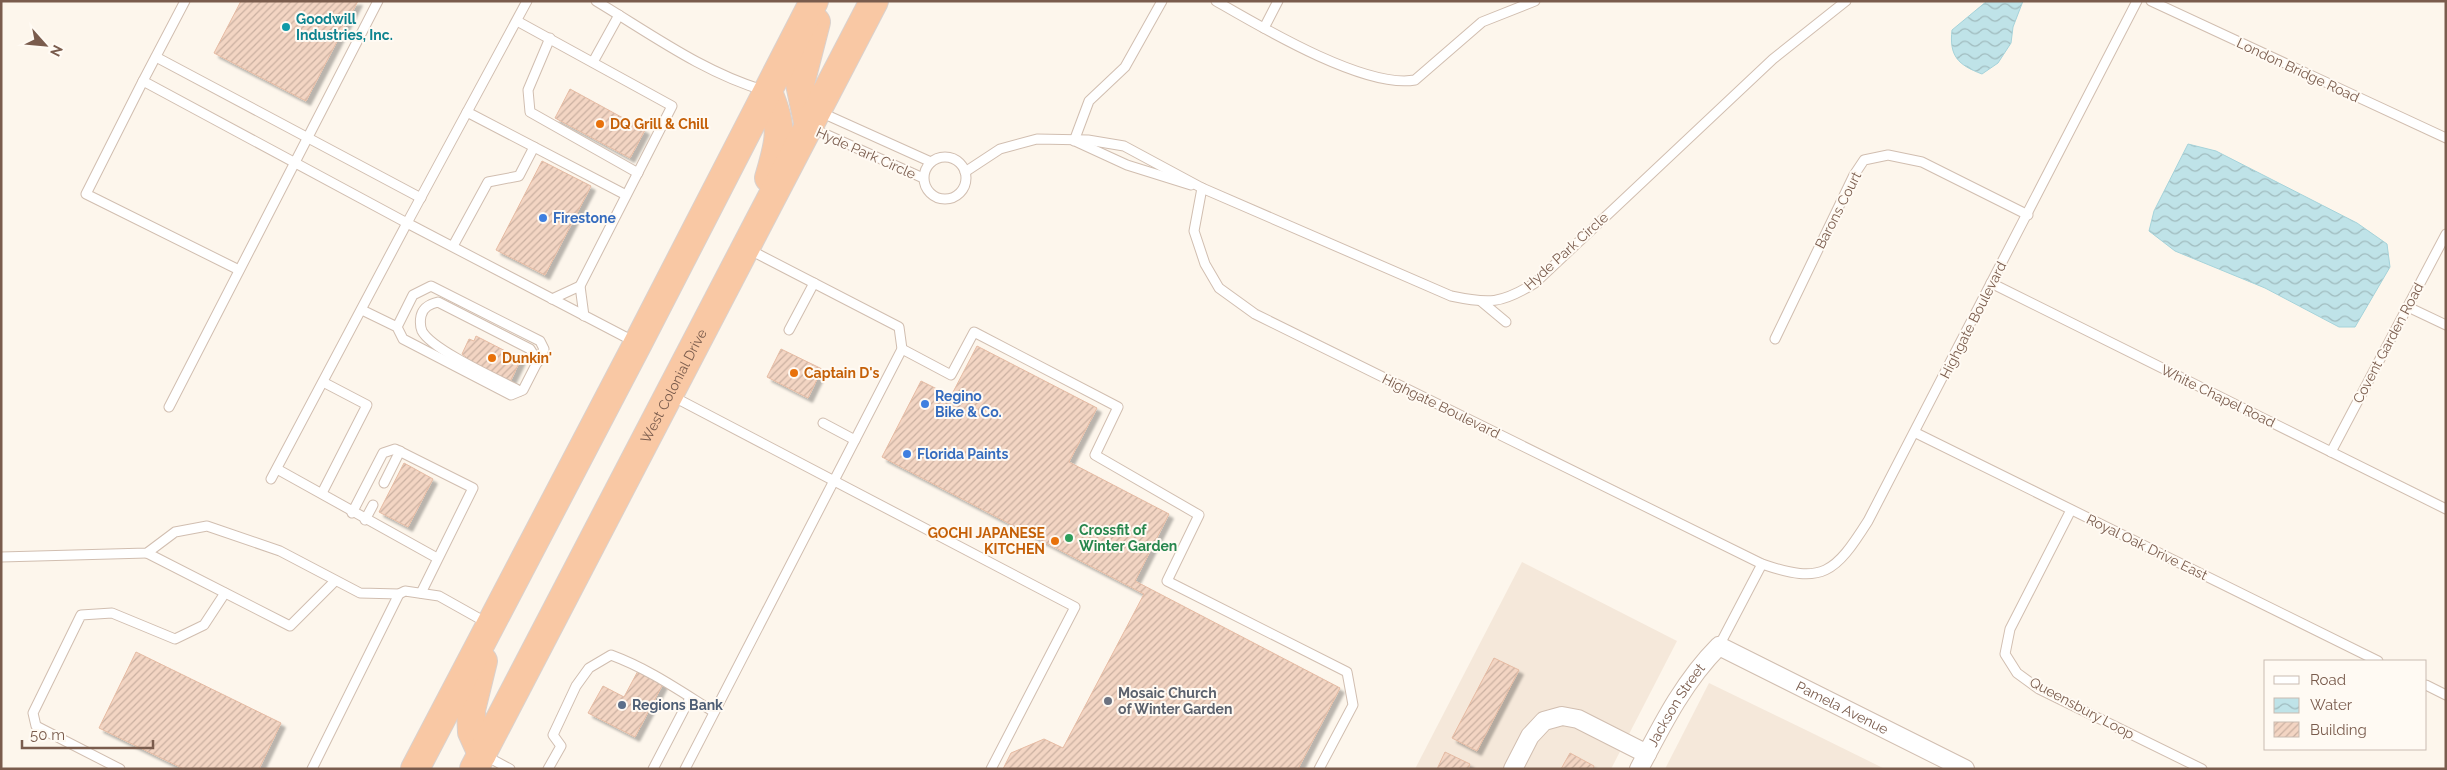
<svg xmlns="http://www.w3.org/2000/svg" width="2447" height="770" font-family="Raleway,sans-serif">
  <defs>
    <pattern id="water-waves" width="16" height="10" patternUnits="userSpaceOnUse" patternTransform="scale(1.25)"><rect width="16" height="10" fill="#bfe3e8"/><path d="M0 5q4-4 8 0t8 0" fill="none" stroke="#a0bbbe"/></pattern>
    <pattern id="building-hatch" width="6" height="6" patternUnits="userSpaceOnUse" patternTransform="scale(1.25)"><rect width="6" height="6" fill="#f3d5c3"/><path d="M-1 1l2-2M0 6l6-6M5 7l2-2" fill="none" stroke="#cab0a1"/></pattern>
    <filter id="shadow"><feDropShadow dx="4.5" dy="4.5" stdDeviation="1" flood-color="#0004"/></filter>
  </defs>
  <rect width="100%" height="100%" fill="#fdf6ec"/>
  <!-- residential -->
  <g fill="#f5e8da">
    <polygon points="1522,562 1677,641 1611,769 1415,769"/>
    <polygon points="1709,683 1810,732 1885,769 1665,769"/>
  </g>
  <!-- water -->
  <g fill="url(#water-waves)" stroke="#a5d3da">
    <path d="M1987,1H2023L2013,27L2011,43L1998,63L1982,74C1958,65 1949,56 1952,30Z"/>
    <polygon points="2188,144 2216,151 2357,223 2387,244 2390,267 2355,327 2339,327 2265,288 2175,251 2149,231 2154,211"/>
  </g>
  <!-- building -->
  <g fill="url(#building-hatch)" stroke="#e6bba3" filter="url(#shadow)">
    <polygon points="241,1 358,1 306,101 214,53"/>
    <polygon points="570,89 645,130 630,158 555,118"/>
    <polygon points="542,161 591,186 545,275 496,250"/>
    <polygon points="476,336 521,359 510,382 465,359 466,357 462,354 469,339 474,341"/>
    <polygon points="977,346 1097,408 1069,462 1169,514 1135,581 1340,688 1298,769 1003,769 1011,753 1044,739 1063,748 1144,594 882,457 921,381 951,396"/>
    <polygon points="781,349 822,369 808,398 767,377"/>
    <polygon points="404,463 433,479 408,527 379,512"/>
    <polygon points="136,652 281,723 259,769 184,769 99,728"/>
    <polygon points="1494,658 1519,670 1477,751 1452,738"/>
    <polygon points="639,669 664,682 635,737 588,713 603,686 624,697"/>
    <polygon points="1445,752 1470,764 1468,769 1437,769"/>
    <polygon points="1570,753 1594,766 1593,769 1561,769"/>
  </g>
  <g fill="none" stroke-linecap="round" stroke-linejoin="round">
    <defs>
      <g id="service">
        <polyline points="185,1 143,81 407,223 271,479"/>
        <polyline points="527,1 407,223 635,342"/>
        <path d="M596,1C651,34 704,73 766,91"/>
        <path d="M1216,1C1261,27 1365,89 1415,80L1482,22L1535,1"/>
        <polyline points="2151,1 2446,138"/>
        <polyline points="517,21 672,106 580,286"/>
        <polyline points="1264,28 1278,1"/>
        <polyline points="550,38 528,90 530,112 638,173"/>
        <polyline points="156,57 421,198"/>
        <polyline points="593,62 619,15"/>
        <polyline points="143,81 86,194 239,270"/>
        <polyline points="467,112 626,195"/>
        <polyline points="820,112 931,162"/>
        <polyline points="812,128 923,178"/>
        <polyline points="1074,141 1089,101 1125,67 1162,1"/>
        <polyline points="1077,142 1127,165 1191,185"/>
        <circle cx="945" cy="178" r="21"/>
        <path d="M965,172L1000,149L1037,139L1088,140L1124,146L1202,188L1451,296C1489,304 1501,304 1535,283L1773,59L1846,1"/>
        <path d="M1202,188L1194,231L1205,264L1219,288L1255,314L1762,564C1823,585 1835,573 1868,521L2137,1"/>
        <polyline points="453,246 488,182 519,176 534,147"/>
        <polyline points="1991,283 2446,509"/>
        <polyline points="552,299 580,286 584,316"/>
        <polyline points="1482,302 1506,322"/>
        <polyline points="2408,307 2446,325"/>
        <polyline points="362,310 397,327 403,339 511,395 523,390 544,349 540,341 431,286 413,295 397,327"/>
        <polyline points="789,330 814,283"/>
        <polyline points="1775,339 1854,175 1864,160 1888,155 1922,162 2028,215"/>
        <polyline points="902,349 951,375 974,332 1118,407 1095,455 1199,515 1167,581 1347,672 1353,705 1319,769"/>
        <path d="M520,391C499,380 432,350 422,331C420,326 420,321 421,316C423,307 430,304 438,302L530,349L538,362"/>
        <polyline points="672,396 1075,607 991,769"/>
        <polyline points="169,407 378,1"/>
        <polyline points="823,423 855,440"/>
        <polyline points="1916,433 2378,661"/>
        <polyline points="2331,452 2446,234"/>
        <polyline points="277,469 437,558"/>
        <polyline points="384,483 400,451"/>
        <polyline points="322,493 367,405 323,382"/>
        <polyline points="2071,510 2010,629 2005,654 2017,673 2039,689 2202,769"/>
        <polyline points="352,513 383,453 395,449 473,488 421,593"/>
        <polyline points="365,520 373,505"/>
        <polyline points="147,553 290,626 335,581"/>
        <polyline points="1,557 147,553 175,532 207,526 280,551 360,593 399,594 405,591 439,596 489,624"/>
        <polyline points="1719,646 1762,564"/>
        <polyline points="2426,685 2446,695"/>
        <polyline points="484,755 510,769"/>
        <polyline points="120,769 36,726 33,713 81,615 112,613 175,639 204,625 225,593"/>
        <polyline points="312,769 399,594"/>
        <path d="M548,769L561,746L553,735L576,686L589,668L611,655C649,669 680,691 714,712"/>
        <polyline points="653,769 690,698"/>
        <polyline points="685,769 902,349 899,327 748,249"/>
      </g>
      <g id="minor">
        <polyline points="1513,769 1530,736 1544,721 1562,716 1578,719 1647,754"/>
        <path id="s1" d="M1639,769C1662,725 1684,681 1719,646L1965,769"/>
      </g>
      <g id="trunk">
        <path d="M768,92C784,130 780,140 769,178"/>
        <polyline points="809,127 800,84 816,22"/>
        <polyline points="482,754 472,732 471,710 483,661"/>
        <polyline points="415,769 638,343 814,1"/>
        <path id="s2" d="M474,769L874,1"/>
      </g>
    </defs>
    <!-- service casing -->
    <use href="#service" stroke="#d1beb0" stroke-width="11"/>
    <!-- minor casing -->
    <use href="#minor" stroke="#d1beb0" stroke-width="20"/>
    <!-- trunk casing -->
    <use href="#trunk" stroke="#dad1cd" stroke-width="30"/>
    <!-- service -->
    <use href="#service" stroke="#fff" stroke-width="9"/>
    <!-- minor -->
    <use href="#minor" stroke="#fff" stroke-width="18"/>
    <!-- trunk -->
    <use href="#trunk" stroke="#f9c8a4" stroke-width="28"/>
  </g>
  <!-- markers -->
  <circle fill="#0f9aa8" stroke="#fffaf3" stroke-width="2" cx="286" cy="27" r="5"/>
  <g fill="#e8710a" stroke="#fffaf3" stroke-width="2">
    <circle cx="600" cy="124" r="5"/>
    <circle cx="492" cy="358" r="5"/>
    <circle cx="794" cy="373" r="5"/>
    <circle cx="1055" cy="541" r="5"/>
  </g>
  <g fill="#3f7fe0" stroke="#fffaf3" stroke-width="2">
    <circle cx="543" cy="218" r="5"/>
    <circle cx="925" cy="404" r="5"/>
    <circle cx="907" cy="454" r="5"/>
  </g>
  <circle fill="#2e9e5b" stroke="#fffaf3" stroke-width="2" cx="1069" cy="538" r="5"/>
  <circle fill="#6b7280" stroke="#fffaf3" stroke-width="2" cx="1108" cy="701" r="5"/>
  <circle fill="#5c6f8a" stroke="#fffaf3" stroke-width="2" cx="622" cy="705" r="5"/>
  <g text-anchor="middle" dominant-baseline="central" stroke-width="4" stroke-linejoin="round" paint-order="stroke">
    <!-- culture labels -->
    <g font-size="14" font-weight="bold" fill="#0d838f" stroke="#fffaf3" text-anchor="start">
      <text x="296" y="19">Goodwill<tspan x="296" dy="16">Industries, Inc.</tspan></text>
    </g>
    <!-- street labels -->
    <g font-size="14" fill="#7a5c4d" stroke="#fffaf3">
      <text transform="translate(2298 70) rotate(25)">London Bridge Road</text>
      <text transform="translate(866 153) rotate(24)">Hyde Park Circle</text>
      <text transform="translate(1838 210) rotate(-63)">Barons Court</text>
      <text transform="translate(1566 251) rotate(-42)">Hyde Park Circle</text>
      <text transform="translate(1973 320) rotate(-63)">Highgate Boulevard</text>
      <text transform="translate(2388 343) rotate(-62)">Covent Garden Road</text>
      <text stroke="none"><textPath href="#s2" startOffset="432">West Colonial Drive</textPath></text>
      <text transform="translate(2218 396) rotate(26)">White Chapel Road</text>
      <text transform="translate(1441 406) rotate(26)">Highgate Boulevard</text>
      <text transform="translate(2147 547) rotate(26)">Royal Oak Drive East</text>
      <text stroke="none"><textPath href="#s1" startOffset="74">Jackson Street</textPath></text>
      <text stroke="none"><textPath href="#s1" startOffset="285">Pamela Avenue</textPath></text>
      <text transform="translate(2082 708) rotate(28)">Queensbury Loop</text>
    </g>
    <!-- food labels -->
    <g font-size="14" font-weight="bold" fill="#c56008" stroke="#fffaf3" text-anchor="start">
      <text x="610" y="124">DQ Grill &amp; Chill</text>
      <text x="502" y="358">Dunkin'</text>
      <text x="804" y="373">Captain D's</text>
      <text x="1045" y="533" text-anchor="end">GOCHI JAPANESE<tspan x="1045" dy="16">KITCHEN</tspan></text>
    </g>
    <!-- shop labels -->
    <g font-size="14" font-weight="bold" fill="#366cbe" stroke="#fffaf3" text-anchor="start">
      <text x="553" y="218">Firestone</text>
      <text x="935" y="396">Regino<tspan x="935" dy="16">Bike &amp; Co.</tspan></text>
      <text x="917" y="454">Florida Paints</text>
    </g>
    <!-- leisure labels -->
    <g font-size="14" font-weight="bold" fill="#27864d" stroke="#fffaf3" text-anchor="start">
      <text x="1079" y="530">Crossfit of<tspan x="1079" dy="16">Winter Garden</tspan></text>
    </g>
    <!-- worship labels -->
    <g font-size="14" font-weight="bold" fill="#5b616d" stroke="#fffaf3" text-anchor="start">
      <text x="1118" y="693">Mosaic Church<tspan x="1118" dy="16">of Winter Garden</tspan></text>
    </g>
    <!-- service labels -->
    <g font-size="14" font-weight="bold" fill="#4e5e75" stroke="#fffaf3" text-anchor="start">
      <text x="632" y="705">Regions Bank</text>
    </g>
  </g>
  <!-- border -->
  <rect width="2447" height="770" fill="none" stroke="#7a5c4d" stroke-width="5"/>
  <!-- legend -->
  <rect x="2264" y="660" width="162" height="90" fill="#fffaf3" stroke="#cabbb1"/>
  <rect x="2274" y="676" width="25" height="8" fill="#ffffff" stroke="#cabbb1"/>
  <text x="2310" y="685" font-size="15" fill="#7a5c4d">Road</text>
  <rect x="2274" y="698" width="25" height="15" fill="url(#water-waves)" stroke="#cabbb1"/>
  <text x="2310" y="710" font-size="15" fill="#7a5c4d">Water</text>
  <rect x="2274" y="722" width="25" height="15" fill="url(#building-hatch)" stroke="#cabbb1"/>
  <text x="2310" y="735" font-size="15" fill="#7a5c4d">Building</text>
  <!-- north arrow -->
  <g transform="translate(45 45) rotate(117)" stroke="#fffaf3" stroke-width="4" paint-order="stroke">
  <path d="M0-4L9 19L0 12L-9 19Z" fill="#7a5c4d"/>
  <text y="-8" font-size="14" font-weight="bold" text-anchor="middle" fill="#7a5c4d">N</text>
  </g>
  <!-- scale -->
  <path d="M22 740v8h131v-8" fill="none" stroke="#7a5c4d" stroke-width="2.5"/>
  <text x="30" y="740" font-size="15" fill="#7a5c4d" stroke="#fffaf3" stroke-width="4" paint-order="stroke">50 m</text>
</svg>
